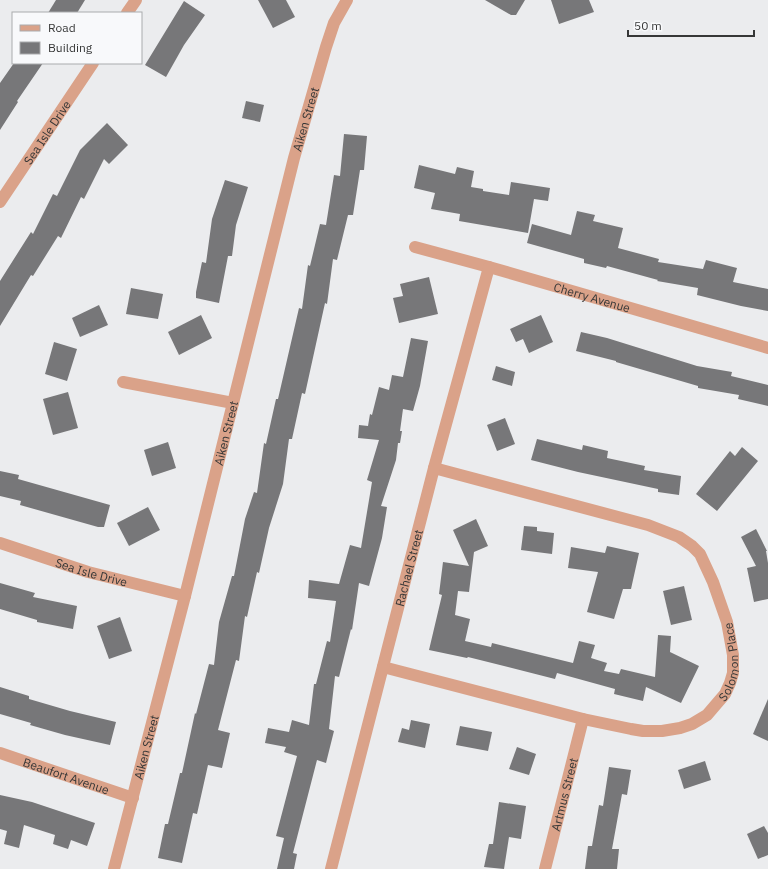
<svg xmlns="http://www.w3.org/2000/svg" width="768" height="869" font-family="'IBM Plex Sans',sans-serif">
  <rect width="100%" height="100%" fill="#ebecee"/>
  <!-- building -->
  <g fill="#777779">
    <polygon points="56,0 85,0 77,13 48,13"/>
    <polygon points="258,0 286,0 295,17 273,28"/>
    <polygon points="485,0 525,0 516,15 511,15"/>
    <polygon points="551,0 589,0 594,12 559,24"/>
    <polygon points="184,1 205,15 184,45 166,77 145,65"/>
    <polygon points="14,63 43,63 17,101 18,102 0,130 0,83"/>
    <polygon points="246,101 264,105 260,122 242,118"/>
    <polygon points="107,123 128,145 109,164 104,159 84,199 81,197 61,238 58,236 33,276 31,275 0,326 0,281 31,232 33,234 53,194 57,196 80,150"/>
    <polygon points="344,134 367,136 364,170 360,170 353,215 348,215 337,260 333,259 327,304 325,303 305,394 302,393 292,439 289,439 283,484 269,528 259,573 257,572 247,617 245,616 239,661 236,660 218,730 230,733 222,768 208,765 197,814 193,813 182,863 158,858 165,824 168,824 180,773 182,773 195,713 196,714 209,664 214,665 219,622 232,576 234,576 245,519 254,492 257,493 264,443 266,444 276,399 278,399 299,308 302,309 308,265 310,266 320,224 326,225 334,175 340,176"/>
    <polygon points="419,165 455,174 457,167 474,171 471,187 483,189 483,191 509,195 511,182 550,188 548,201 534,199 528,233 459,221 460,214 431,209 435,193 414,188"/>
    <polygon points="225,180 248,187 236,225 232,256 228,256 219,303 196,298 196,292 202,262 206,263 212,219"/>
    <polygon points="577,211 595,215 593,221 623,228 618,248 659,259 658,262 703,269 706,260 737,268 733,282 768,289 768,311 741,306 697,295 698,288 657,281 658,280 607,266 606,268 584,263 584,259 527,243 532,224 571,235"/>
    <polygon points="429,277 438,314 399,323 393,298 403,296 400,284"/>
    <polygon points="131,288 163,294 158,319 126,314"/>
    <polygon points="99,305 108,325 80,337 72,318"/>
    <polygon points="201,315 212,338 179,355 168,332"/>
    <polygon points="541,315 553,342 529,353 523,339 516,342 510,329"/>
    <polygon points="581,332 607,338 697,366 732,372 731,376 768,385 768,406 738,399 739,395 698,388 698,386 616,362 616,361 576,351"/>
    <polygon points="411,338 428,341 420,386 413,411 403,409 400,431 402,431 400,443 398,443 396,460 381,506 387,507 382,538 369,586 359,583 352,630 351,629 339,677 335,676 329,729 334,731 326,763 317,760 293,853 297,854 294,869 277,869 284,838 276,836 297,756 284,752 286,747 265,743 268,728 289,732 292,720 309,725 314,684 316,684 327,641 330,642 336,601 308,598 309,580 339,584 350,545 361,548 372,482 367,480 379,440 358,438 359,425 368,426 370,414 372,415 379,387 389,390 392,375 403,377"/>
    <polygon points="54,342 77,349 67,381 45,374"/>
    <polygon points="496,366 515,372 512,386 492,380"/>
    <polygon points="68,392 78,428 53,435 43,399"/>
    <polygon points="505,418 515,444 497,451 487,425"/>
    <polygon points="537,439 582,450 583,445 608,451 607,458 645,466 644,470 681,476 679,495 658,492 658,489 578,472 531,460"/>
    <polygon points="168,442 176,468 152,476 144,450"/>
    <polygon points="742,447 758,461 717,511 696,494 730,451 735,456"/>
    <polygon points="0,471 19,475 18,479 110,505 104,527 98,527 20,505 21,501 0,496"/>
    <polygon points="148,507 160,530 129,546 117,523"/>
    <polygon points="476,519 488,546 474,552 469,592 458,591 455,615 470,619 465,641 491,647 492,643 573,663 579,641 595,645 591,658 607,663 604,671 619,674 621,669 655,677 658,635 671,636 670,652 699,666 681,703 646,687 643,701 614,694 615,689 557,673 555,679 468,657 467,658 429,650 442,595 439,594 443,562 469,566 453,530"/>
    <polygon points="524,526 537,527 537,531 554,533 552,554 521,550"/>
    <polygon points="756,529 767,551 766,551 768,563 768,599 754,602 747,568 756,566 741,537"/>
    <polygon points="607,546 639,553 631,589 623,589 614,619 587,612 598,572 568,568 571,547 605,553"/>
    <polygon points="0,583 35,593 33,597 77,606 73,629 37,622 37,620 0,609"/>
    <polygon points="684,586 692,620 671,625 663,591"/>
    <polygon points="120,617 132,651 109,659 97,626"/>
    <polygon points="0,687 29,696 29,699 70,711 116,722 110,745 65,735 30,725 31,723 0,714"/>
    <polygon points="768,699 768,741 753,734"/>
    <polygon points="411,720 430,724 425,748 398,742 402,728 409,730"/>
    <polygon points="460,726 492,732 488,751 456,745"/>
    <polygon points="517,747 536,754 529,775 509,769"/>
    <polygon points="705,761 711,780 684,789 678,770"/>
    <polygon points="609,767 631,770 627,795 622,794 612,849 619,849 617,869 585,869 588,846 592,846 599,805 603,806"/>
    <polygon points="0,795 32,802 95,823 87,846 71,840 68,849 53,844 55,835 24,825 19,848 4,844 7,831 0,829"/>
    <polygon points="499,802 526,806 521,839 509,837 504,869 484,867 489,844 493,844"/>
    <polygon points="764,826 768,833 768,855 758,859 747,834"/>
  </g>
  <g fill="none" stroke-linecap="round" stroke-linejoin="round">
    <!-- street -->
    <g stroke="#daa289" stroke-width="12">
      <polyline points="127,13 136,0"/>
      <path id="s1" d="M0,202L93,63"/>
      <path id="s2" d="M415,247L489,267L768,348"/>
      <polyline points="123,382 233,403"/>
      <path id="s3" d="M0,543L88,572L185,596"/>
      <path id="s4" d="M383,667L583,719L631,729L643,731H662L680,728L692,724L707,715L725,694L730,683L733,673V655L727,622L713,582L700,554L692,546L679,537L648,525L434,468"/>
      <path id="s5" d="M0,753L133,798"/>
      <path id="s6" d="M114,869L185,596L294,158L326,47L334,23L347,0"/>
      <path id="s7" d="M331,869L434,468L489,267"/>
      <path id="s8" d="M545,869L583,719"/>
    </g>
  </g>
  <g text-anchor="middle" dominant-baseline="central" stroke-width="4" stroke-linejoin="round" paint-order="stroke">
    <!-- street labels -->
    <g font-size="12" fill="#363737" stroke="#f8f9fb">
      <text stroke="none"><textPath href="#s6" startOffset="774">Aiken Street</textPath></text>
      <text stroke="none"><textPath href="#s1" startOffset="84">Sea Isle Drive</textPath></text>
      <text stroke="none"><textPath href="#s2" startOffset="184">Cherry Avenue</textPath></text>
      <text stroke="none"><textPath href="#s6" startOffset="450">Aiken Street</textPath></text>
      <text stroke="none"><textPath href="#s7" startOffset="311">Rachael Street</textPath></text>
      <text stroke="none"><textPath href="#s3" startOffset="96">Sea Isle Drive</textPath></text>
      <text stroke="none"><textPath href="#s4" startOffset="396">Solomon Place</textPath></text>
      <text stroke="none"><textPath href="#s6" startOffset="126">Aiken Street</textPath></text>
      <text stroke="none"><textPath href="#s5" startOffset="70">Beaufort Avenue</textPath></text>
      <text stroke="none"><textPath href="#s8" startOffset="77">Artmus Street</textPath></text>
    </g>
  </g>
  <!-- legend -->
  <rect x="12" y="12" width="130" height="52" fill="#f8f9fb" stroke="#aaabad"/>
  <rect x="20" y="25" width="20" height="6" fill="#daa289" stroke="#aaabad"/>
  <text x="48" y="32" font-size="12" fill="#363737">Road</text>
  <rect x="20" y="42" width="20" height="12" fill="#777779" stroke="#aaabad"/>
  <text x="48" y="52" font-size="12" fill="#363737">Building</text>
  <!-- scale -->
  <path d="M628 30v6h126v-6" fill="none" stroke="#363737" stroke-width="2"/>
  <text x="634" y="30" font-size="12" fill="#363737" stroke="#f8f9fb" stroke-width="3" paint-order="stroke">50 m</text>
</svg>
